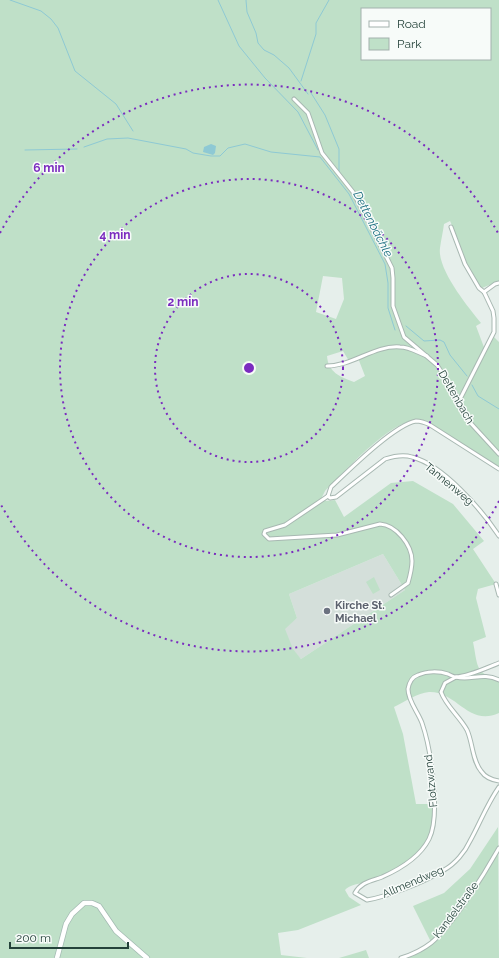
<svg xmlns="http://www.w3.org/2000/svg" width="499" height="958" font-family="Raleway,sans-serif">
  <rect width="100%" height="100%" fill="#e6efeb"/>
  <!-- built -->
  <polygon fill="#d4dfda" points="383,554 405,590 301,659 293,650 284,629 297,618 289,594"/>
  <!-- green -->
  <g fill="#bfe0c8" fill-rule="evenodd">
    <path d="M0,0H499V281L482,288C465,269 461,243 450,221L444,224C443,232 441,240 440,248C437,269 468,307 481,323L476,326L485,350H487L493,336L499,342V467L426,421C399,409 344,473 325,491L322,497L326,501L335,500L344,517L391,483L413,481L453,504L484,541L473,549L496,584L478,589L476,598L486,637L473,642C478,665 474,673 499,680V713C468,727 457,691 429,692C418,693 404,702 394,707L403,734L416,804H435C434,813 434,824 431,832C423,856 391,876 367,882C361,883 349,885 345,890L349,897L361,905L298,930L278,933L281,955L307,958H0ZM362,9H490V59H362ZM323,276L342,278L344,299L336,319L316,312ZM343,351L349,361L358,358L365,376L354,382C340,377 328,372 327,356ZM383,554L405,590L301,659L293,649L285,629L297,618L289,594Z"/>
    <polygon points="374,577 380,590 373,594 366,582"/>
    <path d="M498,827L499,958H408C434,948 447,929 462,907L468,910L462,906L431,942L413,906L444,893L470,869Z"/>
    <polygon points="366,950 369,958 339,958"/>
  </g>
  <!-- water -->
  <polygon fill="#8ec9d4" points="211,144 216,146 215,153 213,155 203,152 204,147"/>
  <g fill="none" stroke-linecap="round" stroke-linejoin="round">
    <!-- stream -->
    <g stroke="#8ec9d4" stroke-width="1">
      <polyline points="10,0 41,11 51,19 58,28 75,71 116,104 133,131"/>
      <polyline points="218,0 239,46 265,78 298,112 318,150"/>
      <polyline points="246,0 247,12 256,33 258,43 264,50 274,55 289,68 308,94"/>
      <polyline points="301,81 316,34 316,23 329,0"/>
      <polyline points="311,93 325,115 339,149 339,173"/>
      <polyline points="84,147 107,139 128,138 186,149 193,153 211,156 220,156 228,148 245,144 271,152 320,157 349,194 385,264 388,283 388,308 395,330"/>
      <polyline points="25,150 77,149"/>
      <polyline points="406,326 424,341 440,340 444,342 450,355 467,376"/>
      <polyline points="472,385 478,396 499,409"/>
    </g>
    <defs>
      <g id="street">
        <polyline points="294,99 308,113 322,153 353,192 388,260 392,268 393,278 393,306 404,337 437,365 454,391 465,417 499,454"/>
        <polyline points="451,227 465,264 479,288 484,292 493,311 494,318 494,332 458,403"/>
        <polyline points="484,292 495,284 499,283"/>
        <path d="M327,366C353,366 374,345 400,347C410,347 418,353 427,356"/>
        <path d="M328,496L285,525L265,531L264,534L269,539L337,535L380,524C396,525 412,545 412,561C412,568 410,576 408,583L391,595"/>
        <path d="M328,496L330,498L336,497L385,459C394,456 403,454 412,457C443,465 482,510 499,536"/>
        <path d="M328,496L331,487C348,471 394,425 416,421C421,421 426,423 430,425L499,469"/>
        <polyline points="496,584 499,595"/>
        <path d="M499,663C486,668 470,676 456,677C454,677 450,675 448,674C439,671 427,671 418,675C412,677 409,683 408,689C408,701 418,712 422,723C431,749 441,815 429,839C420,857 400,869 382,877C371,881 361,882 355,893L367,900C390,896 424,882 444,870C455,864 465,852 470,841C480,823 487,804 499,787"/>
        <path d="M499,680C483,672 470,681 456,677L445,683L441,692C446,706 460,717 467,730C473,743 472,760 481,771C485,777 492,780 499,781"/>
        <path d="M401,958C411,955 422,950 431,943C453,925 485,873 499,848"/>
      </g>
      <polyline id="secondary" points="57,958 66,924 72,914 84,903 92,903 99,906 116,931 147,958"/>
    </defs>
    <!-- street casing -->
    <use href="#street" stroke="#a8b8b2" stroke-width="5"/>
    <!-- secondary casing -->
    <use href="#secondary" stroke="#a4bbb3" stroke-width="6"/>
    <!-- street -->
    <use href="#street" stroke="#fff" stroke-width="3"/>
    <!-- secondary -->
    <use href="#secondary" stroke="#fff" stroke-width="4.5"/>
  </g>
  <!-- distance rings -->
  <g fill="none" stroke="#7b2cbf" stroke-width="2" stroke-dasharray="2 4">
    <circle cx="249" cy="368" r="94"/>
    <circle cx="249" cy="368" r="189"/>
    <path d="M499 501A283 283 0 0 1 0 503M0 233A283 283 0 0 1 499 235"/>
  </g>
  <!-- markers -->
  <circle fill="#6b7280" stroke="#f7fbf9" stroke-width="1.5" cx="327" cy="611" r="4"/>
  <g text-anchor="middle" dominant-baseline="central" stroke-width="3" stroke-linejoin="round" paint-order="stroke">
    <!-- street labels -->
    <g font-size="11" fill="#24423a" stroke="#f7fbf9">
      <text transform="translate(456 397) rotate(60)">Dettenbach</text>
      <text transform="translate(449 484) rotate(40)">Tannenweg</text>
      <text transform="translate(431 781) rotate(-96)">Flotzwand</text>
      <text transform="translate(413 882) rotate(-23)">Allmendweg</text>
      <text transform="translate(456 910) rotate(-53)">Kandelstraße</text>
    </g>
    <!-- worship labels -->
    <g font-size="11" font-weight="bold" fill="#5b616d" stroke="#f7fbf9" text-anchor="start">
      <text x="335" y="605">Kirche St.<tspan x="335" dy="13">Michael</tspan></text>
    </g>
    <!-- water labels -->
    <g font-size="12" font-style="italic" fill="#1c6f80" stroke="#f7fbf9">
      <text transform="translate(373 224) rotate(63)">Dettenbächle</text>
    </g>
  </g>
  <circle cx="249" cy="368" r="6" fill="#7b2cbf" stroke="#f7fbf9" stroke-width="2"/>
  <g font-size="12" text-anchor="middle" font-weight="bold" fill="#7b2cbf" stroke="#f7fbf9" stroke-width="3" stroke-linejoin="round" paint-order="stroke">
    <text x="49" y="172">6 min</text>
    <text x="115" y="239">4 min</text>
    <text x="183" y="306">2 min</text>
  </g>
  <!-- legend -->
  <rect x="361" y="8" width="130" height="52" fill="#f7fbf9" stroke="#a3b1ad"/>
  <rect x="369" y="21" width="20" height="6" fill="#ffffff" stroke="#a3b1ad"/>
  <text x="397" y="28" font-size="12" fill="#24423a">Road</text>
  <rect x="369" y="38" width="20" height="12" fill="#bfe0c8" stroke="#a3b1ad"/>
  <text x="397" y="48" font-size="12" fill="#24423a">Park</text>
  <!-- scale -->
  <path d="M10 942v6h118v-6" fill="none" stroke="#24423a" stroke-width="2"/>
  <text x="16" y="942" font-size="12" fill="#24423a" stroke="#f7fbf9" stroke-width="3" paint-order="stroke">200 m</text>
</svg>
